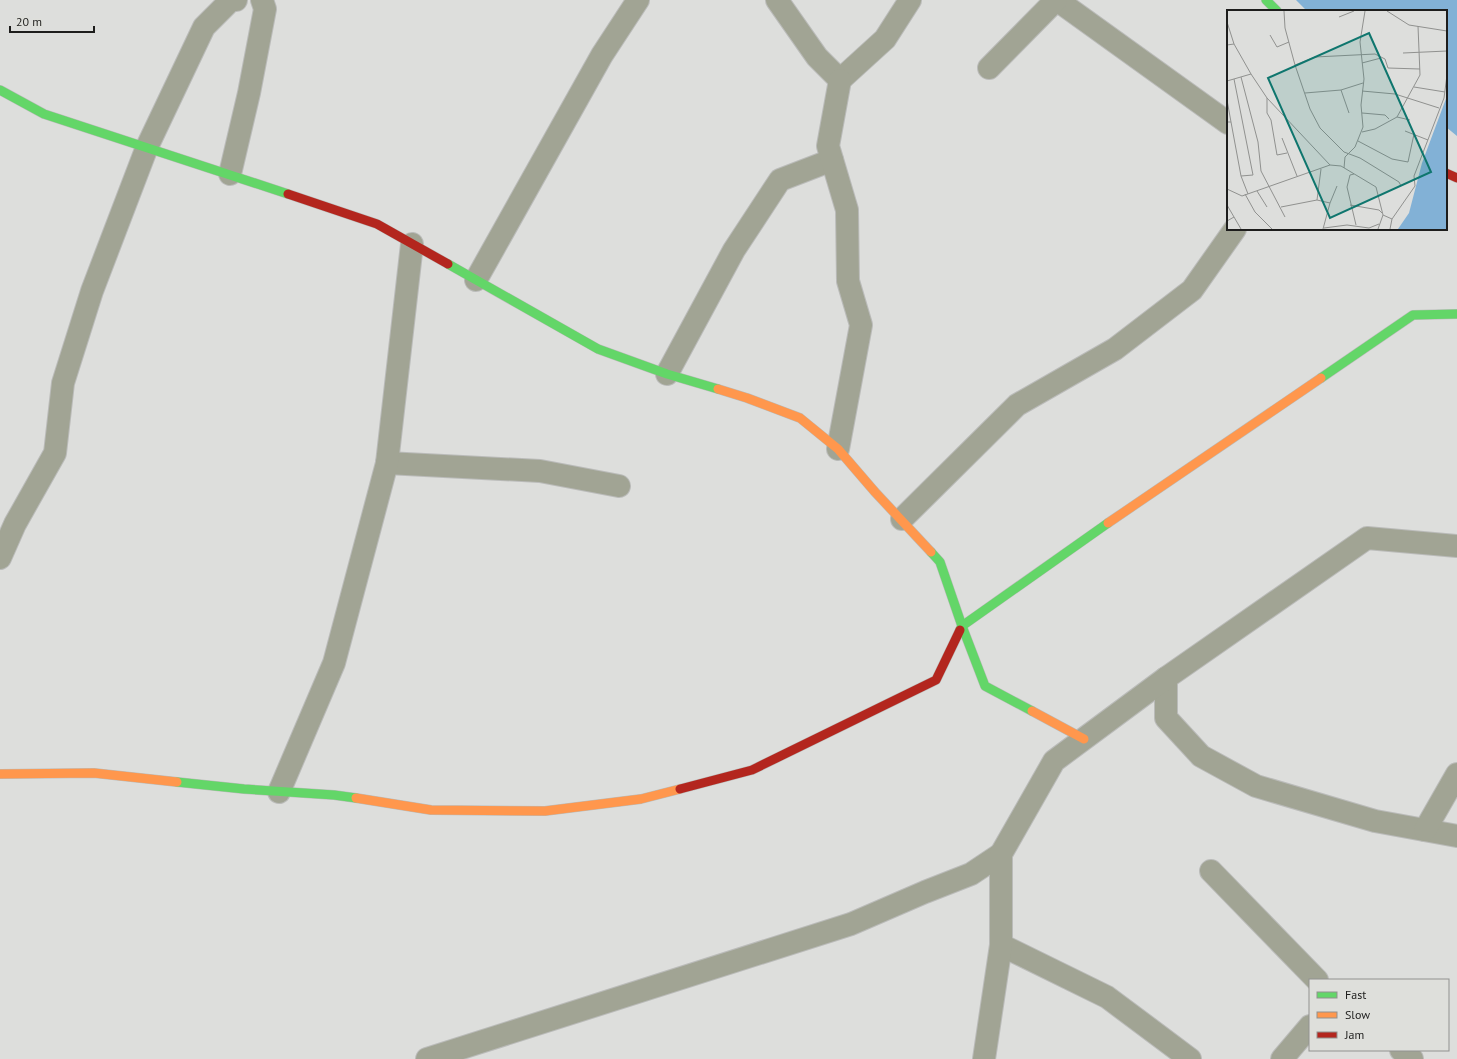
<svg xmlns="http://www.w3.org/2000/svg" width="1457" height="1059" font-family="'PT Sans',sans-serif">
  <rect width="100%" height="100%" fill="#dddedc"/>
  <!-- water -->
  <polygon fill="#82b1d6" points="1296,0 1457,0 1457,136 1446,127 1446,11 1307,11"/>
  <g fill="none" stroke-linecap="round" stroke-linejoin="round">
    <defs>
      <g id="street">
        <polyline points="777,0 817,57 840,80 885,39 910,0"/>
        <polyline points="1057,0 1228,123"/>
        <polyline points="989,68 1056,0"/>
        <polyline points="230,174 249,93 265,9 262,0"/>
        <polyline points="476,280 602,55 638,0"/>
        <polyline points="667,374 734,250 780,180 832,160"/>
        <polyline points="838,449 861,325 848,281 847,210 828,146 840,80"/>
        <polyline points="387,463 540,471 619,486"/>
        <polyline points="902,519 1017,405 1115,349 1192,290 1235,229"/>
        <polyline points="0,558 15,524 55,453 63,383 92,291 147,147 204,27 230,1 236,0"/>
        <polyline points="1166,678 1166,718 1201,756 1256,786 1375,821 1457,836"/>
        <polyline points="279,792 334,663 387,463 412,244"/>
        <polyline points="1425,830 1457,774"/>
        <polyline points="1211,871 1317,980"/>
        <polyline points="1001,945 1107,997 1190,1059"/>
        <polyline points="1401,1050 1412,1059"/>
        <polyline points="427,1059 851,924 925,892 971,874 1001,854"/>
        <polyline points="984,1059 1001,945 1001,854 1054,761 1166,678 1367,538 1457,546"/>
        <polyline points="1282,1059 1310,1026"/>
      </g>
      <g id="fast">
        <polyline points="1266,0 1277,11"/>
        <polyline points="0,90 44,114 288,194"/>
        <polyline points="448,264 598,349 667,374 718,389"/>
        <polyline points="1321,378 1413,315 1457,314"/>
        <polyline points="931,552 940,562 962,626 985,686 1032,711"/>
        <polyline points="960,630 962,626 1108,523"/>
        <polyline points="177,782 244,789 334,795 356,798"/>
      </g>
      <g id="slow">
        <polyline points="718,389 747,398 800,418 838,449 875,492 931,552"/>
        <polyline points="1108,523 1321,378"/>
        <polyline points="1032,711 1084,739"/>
        <polyline points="0,774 94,773 177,782"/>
        <polyline points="356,798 431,810 545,811 641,799 680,789"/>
      </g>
      <g id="jam">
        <polyline points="1446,173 1457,178"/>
        <polyline points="288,194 377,224 448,264"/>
        <polyline points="680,789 752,770 936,680 960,630"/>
      </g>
    </defs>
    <!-- street casing -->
    <use href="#street" stroke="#babbb9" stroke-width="24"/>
    <!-- fast casing -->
    <use href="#fast" stroke="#babbb9" stroke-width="10"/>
    <!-- slow casing -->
    <use href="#slow" stroke="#babbb9" stroke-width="10"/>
    <!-- jam casing -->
    <use href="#jam" stroke="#babbb9" stroke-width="10"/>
    <!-- street -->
    <use href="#street" stroke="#a1a494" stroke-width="22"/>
    <!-- fast -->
    <use href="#fast" stroke="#63d668" stroke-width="9"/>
    <!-- slow -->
    <use href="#slow" stroke="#ff974d" stroke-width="9"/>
    <!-- jam -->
    <use href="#jam" stroke="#b3261e" stroke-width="9"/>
  </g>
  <!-- overview -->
  <g transform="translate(1227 10)">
    <rect width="220" height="220" fill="#dddedc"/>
    <path d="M220,86V219H171L182,203L195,153Z" fill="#82b1d6"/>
    <path fill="none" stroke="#90918f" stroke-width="1" d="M57,1L58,18L68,55L83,99L93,118L117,142L133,148L172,172L174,176M160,1L182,15L220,21M112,7L127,1M0,12L7,34M43,25L50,37L62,32M0,35L7,34L24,64L0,71M176,43L220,41M135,53L154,48M68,55L88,47L148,44L158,49L161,58L193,59M24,64L40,88L103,155M14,67L31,132L34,161L58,207M7,69L26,165L14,166L21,184M187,77L218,82M114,80L122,103M135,81L168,84L212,98M78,83L114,80L136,73M40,88V103L44,110L50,145L60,143M0,90L4,112M135,103L158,105L162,109M183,110L170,107L193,65L191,16M0,112H4L14,166M178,121L201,130M135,122L148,119L170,107M55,128L70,166M131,131L165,149L181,152L187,124M117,158L118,147L128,137L136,117L134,95L137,69L133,32L138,1M127,164L123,165L120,177L129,215M0,179L15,186L103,155L114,156L149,177L156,205L165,209M30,181L40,197M18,184L28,202L45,219M90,190L94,159M103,193L110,176M0,195L7,207L0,211M123,195L152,200L155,203M54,197L90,190L103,193L96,219M7,207L14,219M97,218L120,215L142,218L152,214M151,219L156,205M163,219L165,209L188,176L187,166L217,88L220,65"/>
    <path fill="#0f766e" fill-opacity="0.15" stroke="#0f766e" stroke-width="2" d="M142,23L204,162L103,208L41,68Z"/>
    <rect width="220" height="220" fill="none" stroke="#1d1d1c" stroke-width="2"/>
  </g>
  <!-- legend -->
  <rect x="1309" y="979" width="140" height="72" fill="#dedfdb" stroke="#91918f"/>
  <rect x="1317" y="992" width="20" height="6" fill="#63d668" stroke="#91918f"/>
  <text x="1345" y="999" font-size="12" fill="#1d1d1c">Fast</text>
  <rect x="1317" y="1012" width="20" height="6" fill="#ff974d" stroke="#91918f"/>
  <text x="1345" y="1019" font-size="12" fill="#1d1d1c">Slow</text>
  <rect x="1317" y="1032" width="20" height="6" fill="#b3261e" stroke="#91918f"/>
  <text x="1345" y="1039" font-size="12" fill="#1d1d1c">Jam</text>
  <!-- scale -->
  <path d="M10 26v6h84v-6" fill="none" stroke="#1d1d1c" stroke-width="2"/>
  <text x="16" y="26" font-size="12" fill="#1d1d1c" stroke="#dedfdb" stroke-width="3" paint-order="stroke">20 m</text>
</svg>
